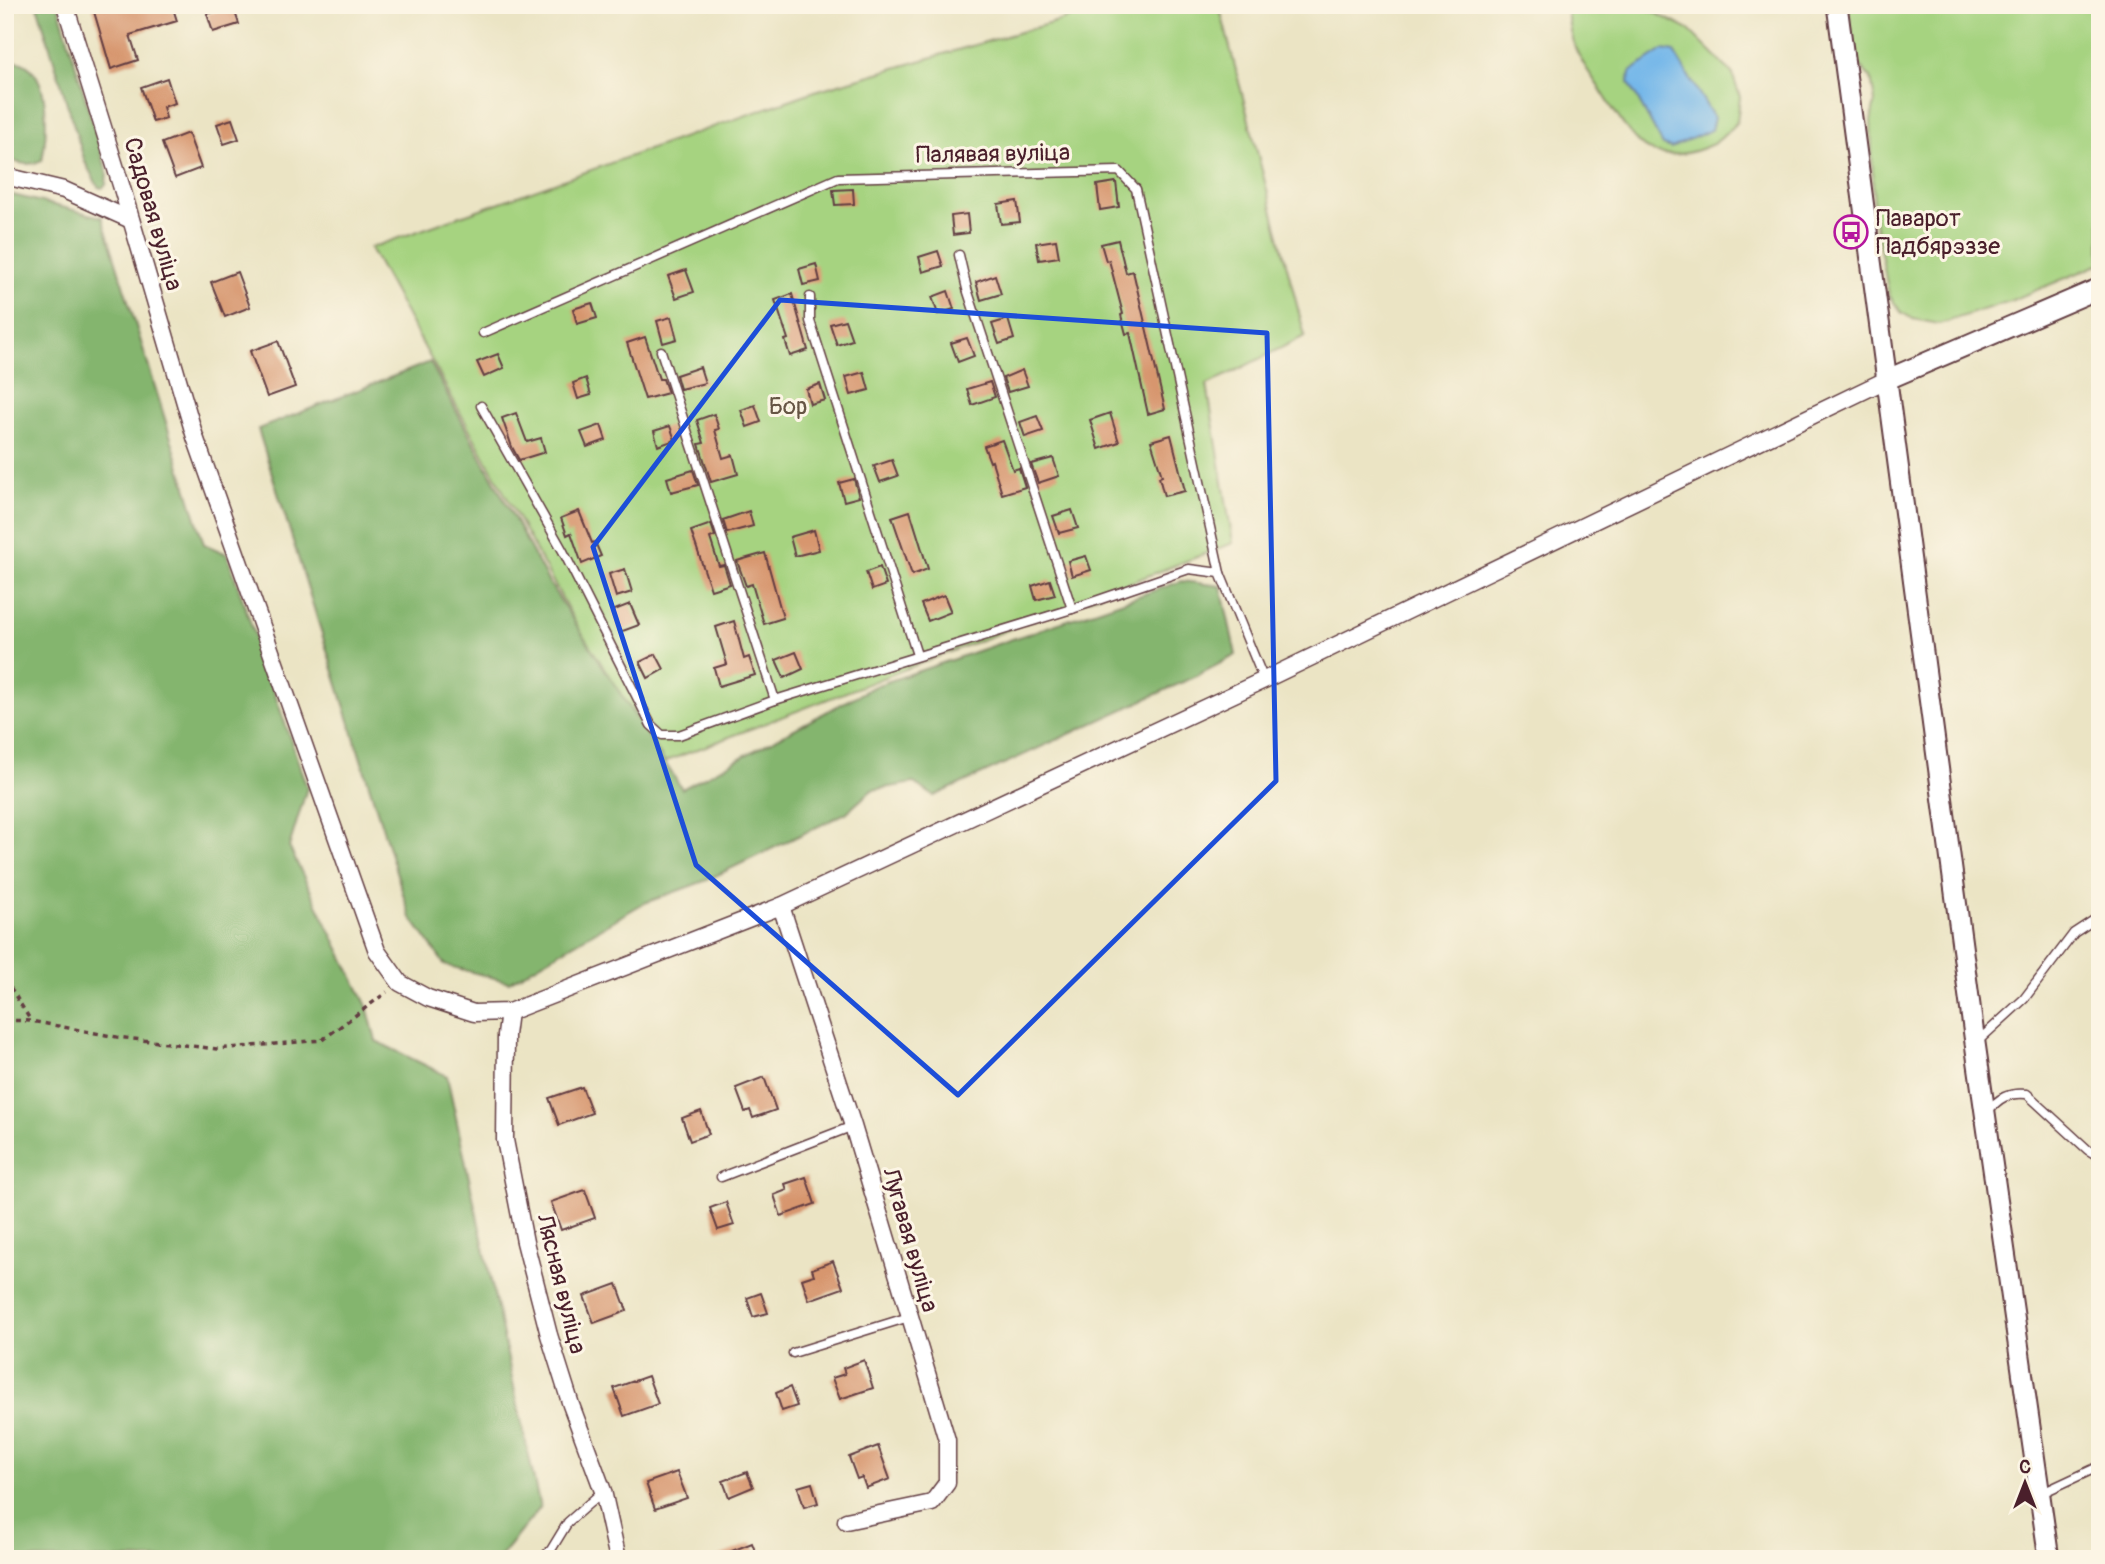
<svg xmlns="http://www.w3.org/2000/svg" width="2105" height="1564" font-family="Pangolin,sans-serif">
  <rect width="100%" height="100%" fill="#fcf5e5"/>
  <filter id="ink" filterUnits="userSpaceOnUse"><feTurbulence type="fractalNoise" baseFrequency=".0143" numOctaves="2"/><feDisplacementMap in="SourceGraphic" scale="14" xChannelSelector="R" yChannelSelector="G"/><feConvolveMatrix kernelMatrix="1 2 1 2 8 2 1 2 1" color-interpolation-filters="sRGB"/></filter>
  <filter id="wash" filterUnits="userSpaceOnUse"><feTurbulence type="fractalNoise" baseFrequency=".00686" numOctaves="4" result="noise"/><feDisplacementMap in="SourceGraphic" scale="28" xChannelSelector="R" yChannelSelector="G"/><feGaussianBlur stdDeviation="1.57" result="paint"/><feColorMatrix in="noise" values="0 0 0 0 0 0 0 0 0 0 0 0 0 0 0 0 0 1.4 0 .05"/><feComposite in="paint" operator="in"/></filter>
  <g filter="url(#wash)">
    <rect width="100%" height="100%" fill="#ebe4c4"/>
    <!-- green -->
    <g fill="#a6d380" stroke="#787956" stroke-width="2">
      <polygon points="1114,5 1219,5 1305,336 1207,385 1233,543 654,766 370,248 815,91"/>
      <path d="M1569,5H1631L1650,10L1689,30L1732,73L1740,97L1737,122C1730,129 1722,139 1713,144C1690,155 1657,162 1637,141C1623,127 1613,109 1602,92C1581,60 1570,49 1567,9Z"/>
      <polygon points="1848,5 2100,5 2100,264 2010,301 1939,324 1913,319 1901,312 1889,295 1874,216 1871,121 1875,101 1871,78 1857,63"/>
    </g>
    <!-- forest -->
    <g fill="#84b56e" stroke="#676a4c" stroke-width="2">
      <polygon points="37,5 58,5 107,172 106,185 102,188 98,187 85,162"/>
      <path d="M5,61C10,61 17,61 22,63C52,75 47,136 42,161C29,167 17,164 5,157Z"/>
      <polygon points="5,193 102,217 204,544 227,554 307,788 289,847 367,1006 376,1041 447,1076 540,1508 498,1559 5,1559"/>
      <polygon points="430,362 548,581 682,789 875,686 1182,581 1221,586 1236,655 1196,676 934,796 914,783 872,790 846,813 707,880 642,904 509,982 445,965 410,916 258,429"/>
    </g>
    <!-- water -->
    <polygon fill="#74b7e9" stroke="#5f6b8a" stroke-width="2" points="1663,50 1674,52 1714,118 1711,130 1671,148 1663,145 1629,83 1630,72"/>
    <g id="blocks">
      <!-- building -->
      <g fill="#d7966e">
        <polygon points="92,5 172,5 177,21 130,35 138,60 111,69"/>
        <polygon points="233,6 239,24 213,32 207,14"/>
        <polygon points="167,78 175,103 163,107 166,118 153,122 141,87"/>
        <polygon points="232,119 239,139 224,144 217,124"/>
        <polygon points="188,133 201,168 175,178 162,143"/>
        <polygon points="1116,182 1119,207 1100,210 1097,185"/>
        <polygon points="853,189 854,204 835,205 833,190"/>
        <polygon points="1017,201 1020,222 1001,224 998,204"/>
        <polygon points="967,214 969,233 953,235 951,216"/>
        <polygon points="1056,240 1059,257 1039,260 1036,243"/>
        <polygon points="1118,240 1126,273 1133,271 1165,409 1148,414 1130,333 1126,334 1121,315 1123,314 1109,260 1106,261 1101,244"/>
        <polygon points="938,251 943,266 923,272 919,257"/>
        <polygon points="816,264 820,281 803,285 799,269"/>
        <polygon points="686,270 694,292 676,298 668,276"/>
        <polygon points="237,272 250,307 225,317 211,282"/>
        <polygon points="995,275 1001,294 981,300 976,282"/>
        <polygon points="948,291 954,309 938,314 932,297"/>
        <polygon points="792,294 808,350 790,356 785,340 788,339 775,300"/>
        <polygon points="592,303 597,318 577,324 573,309"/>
        <polygon points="671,317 677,339 663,343 657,321"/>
        <polygon points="1008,319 1014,339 999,344 992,324"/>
        <polygon points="845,320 852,340 837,345 830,324"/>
        <polygon points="645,337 659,379 663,379 668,393 645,399 627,343"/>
        <polygon points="967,338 974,356 958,362 951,343"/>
        <polygon points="278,341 295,387 267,397 250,351"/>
        <polygon points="498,354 504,368 484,377 477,362"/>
        <polygon points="700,367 705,383 680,389 676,375"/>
        <polygon points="1022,370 1028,386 1008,392 1003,378"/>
        <polygon points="864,372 869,390 851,395 846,377"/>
        <polygon points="586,378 591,395 578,399 573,383"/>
        <polygon points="990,382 995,397 972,405 967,389"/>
        <polygon points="820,384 825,400 810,404 806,389"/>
        <polygon points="755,405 761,422 747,427 741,410"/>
        <polygon points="516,413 527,442 541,438 545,452 519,460 512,447 502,418"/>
        <polygon points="1110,413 1119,442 1099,449 1090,420"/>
        <polygon points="714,414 719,429 715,430 723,458 733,455 738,474 711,482 699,444 704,443 697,420"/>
        <polygon points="1037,416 1043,431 1025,437 1020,422"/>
        <polygon points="601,425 606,440 587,447 581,432"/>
        <polygon points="670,426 675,440 658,446 654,431"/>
        <polygon points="1171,435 1185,491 1164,496 1159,477 1162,476 1151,441"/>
        <polygon points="1002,440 1013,470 1019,468 1025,487 1002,494 992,461 990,462 984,446"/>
        <polygon points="1053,458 1059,476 1038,483 1031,464"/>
        <polygon points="892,460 898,476 880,482 874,466"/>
        <polygon points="693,470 698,485 671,492 667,478"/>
        <polygon points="854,479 859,497 844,501 839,483"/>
        <polygon points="1072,510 1078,528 1059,533 1053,516"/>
        <polygon points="579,511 592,543 595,542 601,556 582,564 571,533 567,535 561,518"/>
        <polygon points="749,511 753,526 727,533 723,520"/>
        <polygon points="910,511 928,569 912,575 892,517"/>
        <polygon points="711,524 715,536 710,538 719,566 724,565 730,584 711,590 691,531"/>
        <polygon points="814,530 819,550 795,556 790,537"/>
        <polygon points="765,553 783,618 764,624 752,584 746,586 737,561"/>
        <polygon points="1086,556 1091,570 1072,576 1068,561"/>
        <polygon points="880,567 886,585 872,590 866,572"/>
        <polygon points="625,569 632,592 616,597 609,574"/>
        <polygon points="1050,580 1055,595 1036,600 1032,586"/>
        <polygon points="944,595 951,612 928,621 921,604"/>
        <polygon points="630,604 639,625 620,632 612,611"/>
        <polygon points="734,621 744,659 749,657 755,675 719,686 714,668 727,664 716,627"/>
        <polygon points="796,652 803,669 784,678 776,660"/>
        <polygon points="656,654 664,669 648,678 640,662"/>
        <polygon points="764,1077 776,1110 753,1118 750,1110 745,1112 736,1088"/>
        <polygon points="582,1087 592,1113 559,1125 549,1098"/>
        <polygon points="701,1111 709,1134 690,1141 682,1118"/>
        <polygon points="806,1177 815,1204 781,1216 774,1195 787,1190 785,1184"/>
        <polygon points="585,1190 595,1218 561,1230 551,1202"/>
        <polygon points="726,1202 734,1225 718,1230 710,1208"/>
        <polygon points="833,1261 843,1288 809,1300 802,1279 814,1275 812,1269"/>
        <polygon points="617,1284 627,1311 594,1323 584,1296"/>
        <polygon points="761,1293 768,1313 753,1317 747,1298"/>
        <polygon points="864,1360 873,1388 840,1399 832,1378 845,1374 843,1368"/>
        <polygon points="648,1376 658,1404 624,1416 614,1388"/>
        <polygon points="790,1387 797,1406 782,1411 776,1393"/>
        <polygon points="878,1446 890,1479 866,1488 862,1477 857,1479 849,1457"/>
        <polygon points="677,1472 687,1498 655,1509 646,1483"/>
        <polygon points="747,1472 753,1487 729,1497 723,1481"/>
        <polygon points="812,1483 818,1503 804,1507 798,1487"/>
        <polygon points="752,1543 758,1559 714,1559 714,1558"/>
      </g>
    </g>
  </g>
  <g filter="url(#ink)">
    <use href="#blocks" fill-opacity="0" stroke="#623d42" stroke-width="2"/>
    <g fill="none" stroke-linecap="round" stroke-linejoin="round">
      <defs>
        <g id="service">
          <polyline points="959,255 967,289 1072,609"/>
          <polyline points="810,297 810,321 917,655"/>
          <polyline points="483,333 838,178 1119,171 1136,189 1220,573"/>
          <polyline points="661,351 775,700"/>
          <polyline points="481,406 563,551 651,725 662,735 679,735 775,700 1072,609 1189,569 1220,573 1264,680"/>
          <polyline points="1978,1041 2024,999 2074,933 2100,916"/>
          <path d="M1987,1112C1999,1098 2008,1092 2027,1094L2088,1150L2100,1157"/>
          <polyline points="721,1177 853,1126"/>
          <polyline points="793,1353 909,1317"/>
          <polyline points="2040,1494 2100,1466"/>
          <polyline points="541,1559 551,1550 568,1522 602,1492"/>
        </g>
        <g id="minor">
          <polyline points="65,5 121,185 195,437 377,951 400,983 428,998 474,1013 509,1012 781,906 1264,680 1888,379"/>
          <polyline points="5,176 64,190 131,220"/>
          <polyline points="781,906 853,1126 947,1440 947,1483 932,1503 846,1521"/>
          <polyline points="509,1012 506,1035 505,1140 525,1242 549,1335 571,1405 603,1491 618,1559"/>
        </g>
        <g id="tertiary">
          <polyline points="1837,5 1975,1043 2049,1559"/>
          <polyline points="1888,379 2100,288"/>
        </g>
      </defs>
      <!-- service casing -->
      <use href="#service" stroke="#623d42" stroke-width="11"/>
      <!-- minor casing -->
      <use href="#minor" stroke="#623d42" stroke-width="19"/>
      <!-- tertiary casing -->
      <use href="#tertiary" stroke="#623d42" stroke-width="23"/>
      <!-- path -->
      <g stroke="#623d42" stroke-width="3.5" stroke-dasharray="5 5" stroke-linecap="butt">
        <polyline points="5,979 31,1021"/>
        <polyline points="5,1020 31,1021 117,1037 217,1049 322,1040 387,992"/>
      </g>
      <!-- service -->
      <use href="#service" stroke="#fff" stroke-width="8"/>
      <!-- minor -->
      <use href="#minor" stroke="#fff" stroke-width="16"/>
      <!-- tertiary -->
      <use href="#tertiary" stroke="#fff" stroke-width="19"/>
    </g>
  </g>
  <!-- marked area -->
  <path fill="none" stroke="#1d4ed8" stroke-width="5" stroke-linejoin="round" d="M780,300L1267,333L1276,781L958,1095L696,865L593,547Z"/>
  <!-- icons -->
  <defs>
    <symbol id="bus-ring" viewBox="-11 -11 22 22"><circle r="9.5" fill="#fcf5e5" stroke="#b5179e" stroke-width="1.5"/><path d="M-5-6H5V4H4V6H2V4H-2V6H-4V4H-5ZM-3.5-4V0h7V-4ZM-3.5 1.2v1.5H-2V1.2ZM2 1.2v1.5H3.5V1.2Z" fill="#b5179e"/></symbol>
  </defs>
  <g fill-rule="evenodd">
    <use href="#bus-ring" x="1832" y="213" width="38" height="38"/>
  </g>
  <g text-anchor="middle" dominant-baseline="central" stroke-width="6" stroke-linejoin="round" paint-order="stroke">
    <!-- street labels -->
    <g font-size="24" fill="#4a1f2b" stroke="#fcf5e5">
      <text transform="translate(993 154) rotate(-1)">Палявая вуліца</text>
      <text transform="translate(153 214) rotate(74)">Садовая вуліца</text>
      <text transform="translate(910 1240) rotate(74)">Лугавая вуліца</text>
      <text transform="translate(561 1284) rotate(76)">Лясная вуліца</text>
    </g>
    <!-- poi labels -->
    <g font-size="24" fill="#4a1f2b" stroke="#fcf5e5" text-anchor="start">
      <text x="1876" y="218">Паварот<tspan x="1876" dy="28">Падбярэззе</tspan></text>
    </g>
    <!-- park labels -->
    <g font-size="24" fill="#654" stroke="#fcf5e5">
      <text x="788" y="406">Бор</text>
    </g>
  </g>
  <!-- margin -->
  <rect width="2105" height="1564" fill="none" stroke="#fcf5e5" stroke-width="28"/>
  <!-- north arrow -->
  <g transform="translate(2025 1483)" stroke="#fcf5e5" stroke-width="5" paint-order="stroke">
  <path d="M0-5L12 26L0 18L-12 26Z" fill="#4a1f2b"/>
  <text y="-10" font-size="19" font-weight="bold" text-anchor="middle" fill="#4a1f2b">С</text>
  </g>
</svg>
